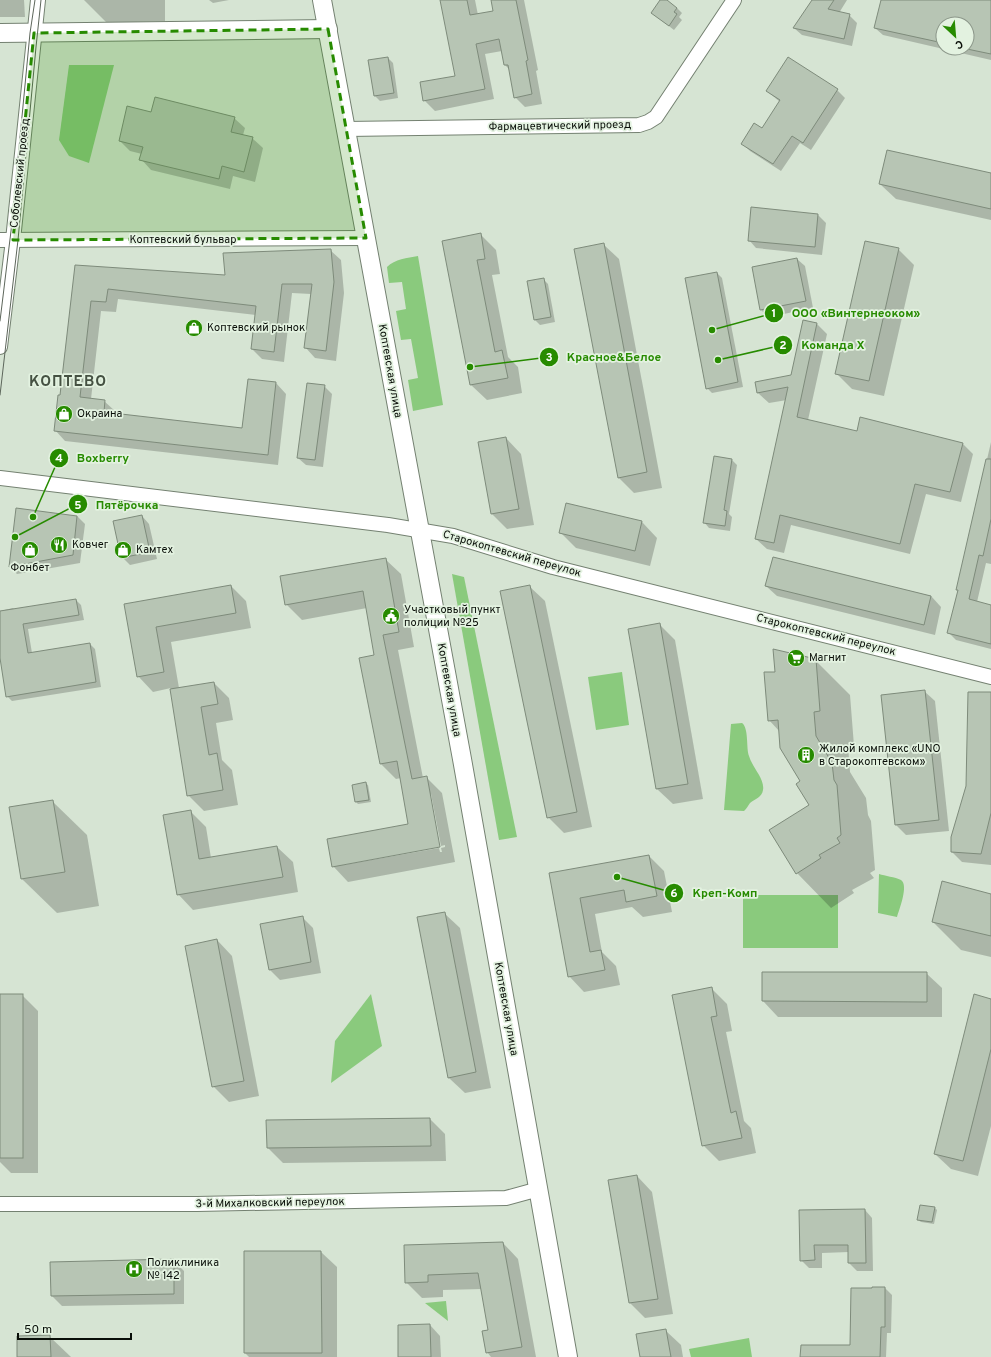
<svg xmlns="http://www.w3.org/2000/svg" width="991" height="1357" font-family="Overpass,sans-serif">
  <rect width="100%" height="100%" fill="#d6e4d3"/>
  <!-- green -->
  <g fill="#8aca7d">
    <polygon points="69,65 114,65 89,163 69,156 59,140"/>
    <path d="M418,256L443,405L413,411L408,380L418,378L411,339L401,340L396,311L406,309L402,282L389,283L387,267C395,259 407,258 418,256Z"/>
    <polygon points="452,574 464,577 517,837 499,840"/>
    <polygon points="622,672 629,725 596,730 588,677"/>
    <path d="M742,723C749,728 746,748 749,756C752,767 765,779 763,790C762,797 755,799 750,803C748,806 747,808 744,811L724,810L731,724Z"/>
    <path d="M879,874C885,876 895,877 901,880C909,885 899,910 897,917L878,913Z"/>
    <rect x="743" y="895" width="95" height="53"/>
    <polygon points="371,994 382,1046 331,1083 335,1041"/>
    <polygon points="446,1301 448,1321 425,1303"/>
    <polygon points="749,1338 752,1357 691,1357 689,1349"/>
  </g>
  <!-- shadow -->
  <g fill="#0003" fill-rule="evenodd">
    <polygon points="0,0 24,0 25,17 0,17"/>
    <polygon points="84,0 165,0 165,21 107,23"/>
    <polygon points="209,0 229,0 213,3"/>
    <polygon points="441,0 475,0 478,15 494,12 492,0 524,0 538,70 536,71 542,104 525,107 515,97 510,70 505,65 502,51 485,54 494,99 435,111 424,100 456,76"/>
    <polygon points="813,0 847,0 839,13 849,15 857,23 852,46 802,35 794,28"/>
    <path d="M882,0H991V60L883,35L875,28ZM943,24H967V48H943Z"/>
    <polygon points="677,8 682,13 679,17 682,20 674,30 652,13"/>
    <polygon points="388,58 393,63 398,98 380,101 375,96"/>
    <polygon points="837,90 845,98 811,150 800,143 781,171 750,151 742,143 762,129 780,102 767,91"/>
    <polygon points="152,113 234,118 245,128 243,135 252,138 263,148 255,182 233,176 230,189 151,170 141,159 142,154 130,151 120,141"/>
    <polygon points="991,174 991,220 896,199 880,184"/>
    <polygon points="818,215 826,223 822,255 756,248 749,240"/>
    <polygon points="480,234 496,250 500,274 492,275 508,357 518,367 522,393 487,400 471,385 444,242"/>
    <polygon points="603,244 619,259 662,488 634,493 619,478"/>
    <polygon points="898,249 914,265 884,396 852,389 837,374"/>
    <polygon points="330,250 341,260 344,293 336,361 315,358 305,347 311,294 292,293 284,362 262,359 252,349 256,315 118,299 116,312 101,311 91,399 104,401 115,411 114,414 243,429 248,380 276,383 286,394 278,465 65,441 55,430 60,396 76,266 226,276"/>
    <polygon points="797,259 805,266 813,308 769,317 761,310"/>
    <polygon points="717,273 722,278 743,387 712,393 707,388"/>
    <polygon points="543,279 548,284 555,322 540,325 535,320"/>
    <polygon points="804,321 817,324 827,334 808,420 857,432 962,443 973,454 961,502 926,494 910,554 791,525 784,553 767,549 756,539 787,400 769,403 758,393 756,382 792,376"/>
    <polygon points="324,386 332,394 323,467 306,465 298,458"/>
    <polygon points="506,438 521,454 534,525 507,529 492,514 479,443"/>
    <polygon points="991,442 991,564 986,563 977,602 991,606 991,649 956,640 948,632 959,591 957,590"/>
    <polygon points="714,457 732,460 737,465 729,514 732,517 730,531 709,528 704,522"/>
    <polygon points="567,504 642,522 657,538 650,566 576,548 560,532"/>
    <polygon points="77,516 85,524 80,563 17,574 10,567"/>
    <polygon points="142,516 149,524 157,559 130,565 122,557"/>
    <polygon points="773,558 931,596 941,607 935,635 777,596 766,586"/>
    <path d="M385,559L401,574L414,647L398,650L423,778H427L442,793L455,862L348,882L333,866L409,825L401,778L396,779L381,764L375,656L367,608L302,620L286,604ZM429,794H431L441,846L445,845V847L441,848L442,852H440L439,848L343,865V863L439,846Z"/>
    <polygon points="231,586 246,601 251,628 171,642 179,688 214,683 229,698 233,720 216,723 222,760 232,770 238,805 204,811 188,795 171,688 153,692 138,676 125,605"/>
    <polygon points="529,586 545,601 592,827 564,833 548,817"/>
    <polygon points="76,600 81,605 84,620 28,629 32,653 90,644 95,649 101,687 12,701 7,696 0,652 0,611 13,608 15,610"/>
    <polygon points="659,624 675,640 703,799 673,804 657,789"/>
    <polygon points="815,660 850,695 854,746 848,746 850,772 866,798 868,815 871,821 875,870 870,873 874,878 852,890 854,893 831,908 797,873 811,805 802,781 780,732 769,720 776,672"/>
    <polygon points="924,691 935,701 949,831 906,835 896,825 882,696"/>
    <polygon points="991,693 991,865 962,862 952,852"/>
    <polygon points="365,783 368,785 371,802 358,804 356,802"/>
    <polygon points="52,801 87,835 99,906 57,913 22,879"/>
    <polygon points="190,811 206,827 211,858 277,847 293,862 298,892 193,910 178,894"/>
    <polygon points="649,856 664,871 672,912 643,917 632,907 595,914 602,952 616,966 620,985 584,992 569,976 550,874"/>
    <polygon points="991,895 991,957 961,950 933,922"/>
    <polygon points="444,913 460,928 491,1088 465,1093 449,1078"/>
    <polygon points="302,917 313,928 321,973 280,980 270,970"/>
    <polygon points="217,940 232,956 259,1096 229,1102 213,1086"/>
    <polygon points="763,973 926,973 942,988 942,1017 778,1017 763,1001"/>
    <polygon points="711,988 727,1004 732,1031 726,1032 744,1121 751,1128 756,1153 719,1161 703,1145"/>
    <polygon points="0,995 22,995 38,1011 38,1173 11,1173 0,1162"/>
    <polygon points="991,1000 991,1126 978,1176 951,1169 935,1154"/>
    <polygon points="430,1119 445,1134 446,1161 283,1163 268,1148"/>
    <polygon points="637,1176 652,1192 673,1314 645,1318 630,1303 609,1181"/>
    <polygon points="935,1208 937,1210 934,1224 921,1222 918,1220"/>
    <polygon points="865,1210 872,1218 873,1271 857,1271 849,1263 849,1252 822,1253 822,1268 809,1268 801,1260 800,1211"/>
    <polygon points="503,1243 518,1259 536,1357 491,1357 487,1352 489,1331 482,1289 443,1290 443,1297 422,1298 406,1282"/>
    <polygon points="245,1252 321,1252 337,1267 337,1357 249,1357 245,1353"/>
    <polygon points="173,1260 184,1271 184,1304 62,1306 52,1296"/>
    <polygon points="873,1288 885,1288 892,1295 891,1333 887,1333 886,1357 801,1357 851,1346"/>
    <polygon points="430,1325 440,1336 441,1357 399,1357"/>
    <polygon points="665,1330 681,1345 683,1357 641,1357"/>
    <polygon points="49,1336 71,1357 18,1357"/>
  </g>
  <!-- building -->
  <g fill="#b7c5b4" stroke="#7e8b7b">
    <polygon points="440,0 467,0 470,15 493,11 491,0 516,0 528,60 526,61 532,94 514,98 508,65 504,65 499,39 476,44 485,89 423,101 420,82 455,76"/>
    <polygon points="660,0 667,0 677,8 674,12 677,14 669,26 651,13"/>
    <polygon points="812,0 834,0 828,9 850,14 844,39 793,28"/>
    <polygon points="881,0 991,0 991,54 967,49 967,24 943,24 943,43 874,28"/>
    <polygon points="388,57 394,93 374,96 368,60"/>
    <polygon points="788,57 838,89 803,143 792,136 773,164 741,144 754,123 762,128 780,100 766,91"/>
    <polygon points="155,97 235,117 231,132 253,137 244,172 222,166 219,179 139,160 143,147 119,141 127,106 151,112"/>
    <polygon points="887,150 991,173 991,209 879,184"/>
    <polygon points="751,207 818,214 815,247 748,241"/>
    <polygon points="481,233 485,259 477,260 495,352 502,350 508,378 470,385 442,241"/>
    <polygon points="865,241 899,248 869,381 835,374"/>
    <polygon points="604,243 647,472 618,478 574,249"/>
    <polygon points="331,249 334,282 326,351 304,348 312,284 282,284 274,352 251,349 256,306 108,289 106,302 91,301 80,397 105,400 104,412 242,428 248,379 276,382 268,455 54,431 58,395 60,395 75,265 225,275 223,253"/>
    <polygon points="797,258 806,301 760,310 752,267"/>
    <polygon points="717,272 738,382 706,389 685,278"/>
    <polygon points="544,278 551,317 534,320 527,281"/>
    <polygon points="803,320 817,323 797,417 857,431 860,417 963,443 950,492 915,484 900,544 780,515 774,543 755,539 788,387 757,393 755,382 791,375"/>
    <polygon points="307,383 325,385 315,460 297,458"/>
    <polygon points="506,437 519,509 491,514 478,442"/>
    <polygon points="714,456 732,459 724,510 727,511 725,526 703,523"/>
    <polygon points="986,459 991,459 991,519 983,556 979,555 969,599 991,605 991,644 947,633 958,590 956,590"/>
    <polygon points="566,503 642,521 635,551 559,533"/>
    <polygon points="16,508 77,516 73,555 9,567"/>
    <polygon points="142,515 150,552 121,558 113,521"/>
    <polygon points="773,557 931,596 924,625 765,586"/>
    <polygon points="386,558 399,632 383,635 412,779 427,776 440,847 332,867 327,839 408,824 397,761 380,764 359,658 374,655 363,591 285,605 280,576"/>
    <polygon points="231,585 236,613 156,627 164,672 137,677 124,604"/>
    <polygon points="530,585 577,812 547,818 500,591"/>
    <polygon points="76,599 79,615 23,624 28,653 90,643 96,682 6,697 0,658 0,611"/>
    <polygon points="660,623 688,784 656,789 628,629"/>
    <polygon points="773,649 816,659 820,711 814,712 816,736 832,763 834,780 837,785 841,835 837,838 840,843 819,855 821,858 796,874 769,830 809,805 796,784 800,781 780,748 778,720 768,721 764,672 775,672"/>
    <polygon points="214,682 218,704 201,707 209,755 217,753 223,790 187,796 170,689"/>
    <polygon points="925,690 939,820 895,825 881,695"/>
    <polygon points="968,692 991,692 991,813 981,854 951,852 951,837 966,786"/>
    <polygon points="366,782 369,800 355,802 352,785"/>
    <polygon points="53,800 65,872 21,879 9,807"/>
    <polygon points="191,810 199,859 277,846 283,877 177,895 163,815"/>
    <polygon points="649,855 657,896 626,902 624,890 580,898 590,952 601,950 605,970 568,977 549,873"/>
    <polygon points="942,881 991,894 991,936 932,922"/>
    <polygon points="445,912 476,1072 448,1078 417,917"/>
    <polygon points="303,916 311,962 269,970 260,924"/>
    <polygon points="217,939 244,1081 212,1087 185,946"/>
    <polygon points="762,972 927,972 927,1002 762,1001"/>
    <polygon points="712,987 717,1016 711,1017 731,1113 736,1111 742,1138 702,1146 672,995"/>
    <rect x="0" y="994" width="23" height="164"/>
    <polygon points="974,994 991,999 991,1049 963,1161 934,1154"/>
    <polygon points="430,1118 431,1146 267,1148 266,1120"/>
    <polygon points="637,1175 658,1299 629,1303 608,1180"/>
    <polygon points="920,1205 935,1207 932,1222 917,1220"/>
    <polygon points="865,1209 866,1263 848,1263 848,1245 814,1245 815,1260 800,1261 799,1210"/>
    <polygon points="503,1242 522,1347 486,1353 482,1331 488,1330 478,1273 428,1275 428,1282 405,1283 404,1245"/>
    <polygon points="244,1251 321,1251 322,1353 244,1353"/>
    <polygon points="174,1259 174,1294 51,1296 50,1262"/>
    <polygon points="872,1287 885,1287 885,1327 881,1327 880,1357 800,1357 801,1345 850,1345 851,1288 872,1288"/>
    <polygon points="430,1324 431,1357 398,1357 398,1325"/>
    <polygon points="666,1329 671,1357 640,1357 636,1334"/>
    <polygon points="50,1335 51,1357 17,1357 17,1336"/>
  </g>
  <g fill="none" stroke-linecap="round" stroke-linejoin="round">
    <defs>
      <g id="minor">
        <polyline points="346,129 639,125 648,122 656,117 734,0"/>
        <polyline points="0,240 366,238"/>
        <polyline points="0,347 13,240 38,0"/>
        <polyline points="0,478 388,525 453,536 553,567 991,677"/>
        <polyline points="0,1204 197,1204 506,1198 539,1189"/>
      </g>
      <g id="tertiary">
        <polyline points="322,0 462,759 568,1357"/>
        <polyline points="0,33 328,29"/>
      </g>
    </defs>
    <!-- minor casing -->
    <use href="#minor" stroke="#748171" stroke-width="16"/>
    <!-- tertiary casing -->
    <use href="#tertiary" stroke="#748171" stroke-width="20"/>
    <!-- minor -->
    <use href="#minor" stroke="#fff" stroke-width="14"/>
    <!-- tertiary -->
    <use href="#tertiary" stroke="#fff" stroke-width="18"/>
    <!-- tram -->
    <g stroke="#5d665b" stroke-width="1">
      <polyline points="0,321 11,231 30,33 35,0"/>
      <polyline points="0,395 18,240 36,47 41,0"/>
    </g>
  </g>
  <!-- marked area -->
  <path fill="#278b00" fill-opacity="0.2" stroke="#278b00" stroke-width="3" stroke-dasharray="8 5" stroke-linejoin="round" d="M328,29L366,238L13,240L34,33Z"/>
  <!-- icons -->
  <defs>
    <symbol id="shop-disc" viewBox="-11 -11 22 22"><circle r="9.5" fill="#278b00" stroke="#e3f2e0"/><path d="M-5-2.5h2.3a2.7 3.5 0 0 1 5.4 0H5L5.5 6h-11ZM-1.5-2.5h3a1.5 2.3 0 0 0-3 0Z" fill="#fff"/></symbol>
    <symbol id="restaurant-disc" viewBox="-11 -11 22 22"><circle r="9.5" fill="#278b00" stroke="#e3f2e0"/><path d="M-5-6h1v4h1v-4h1v4h1v-4h1v5L-1.5 .5V6h-2V.5L-5-1ZM5-6V6H3V1.5H1.5Q1.5-4 5-6Z" fill="#fff"/></symbol>
    <symbol id="civic-disc" viewBox="-11 -11 22 22"><circle r="9.5" fill="#278b00" stroke="#e3f2e0"/><path d="M-.6-6.5H3V-4.5H.6V-3L4-1V1h2V6H-6V1h2V-1L-.6-3ZM-1.2 2.5V6h2.4V2.5Z" fill="#fff"/></symbol>
    <symbol id="supermarket-disc" viewBox="-11 -11 22 22"><circle r="9.5" fill="#278b00" stroke="#e3f2e0"/><path d="M-6-5.5h2.5l.6 2H6L4.5 2H-2.5L-4.4-4H-6ZM-1.5 3.2a1.3 1.3 0 1 0 .1 0ZM3 3.2a1.3 1.3 0 1 0 .1 0Z" fill="#fff"/></symbol>
    <symbol id="building-disc" viewBox="-11 -11 22 22"><circle r="9.5" fill="#278b00" stroke="#e3f2e0"/><path d="M-4-6H4V6H1V3H-1V6H-4ZM-2.5-4.3h1.7v1.8h-1.7ZM.8-4.3h1.7v1.8H.8ZM-2.5-1h1.7V.8h-1.7ZM.8-1h1.7V.8H.8Z" fill="#fff"/></symbol>
    <symbol id="hospital-disc" viewBox="-11 -11 22 22"><circle r="9.5" fill="#278b00" stroke="#e3f2e0"/><path d="M-5-5h3v3.5h4V-5h3V5h-3V1.5h-4V5h-3Z" fill="#fff"/></symbol>
  </defs>
  <g fill-rule="evenodd">
    <use href="#shop-disc" x="184" y="318" width="20" height="20"/>
    <use href="#shop-disc" x="54" y="404" width="20" height="20"/>
    <use href="#restaurant-disc" x="49" y="535" width="20" height="20"/>
    <use href="#shop-disc" x="20" y="540" width="20" height="20"/>
    <use href="#shop-disc" x="113" y="540" width="20" height="20"/>
    <use href="#civic-disc" x="381" y="606" width="20" height="20"/>
    <use href="#supermarket-disc" x="786" y="648" width="20" height="20"/>
    <use href="#building-disc" x="796" y="745" width="20" height="20"/>
    <use href="#hospital-disc" x="124" y="1259" width="20" height="20"/>
  </g>
  <g text-anchor="middle" dominant-baseline="central" stroke-width="3.5" stroke-linejoin="round" paint-order="stroke">
    <!-- street labels -->
    <g font-size="11" fill="#090e08" stroke="#e3f2e0">
      <text transform="translate(560 126) rotate(-1)">Фармацевтический проезд</text>
      <text transform="translate(20 173) rotate(-84)">Соболевский проезд</text>
      <text x="183" y="240">Коптевский бульвар</text>
      <text transform="translate(390 371) rotate(80)">Коптевская улица</text>
      <text transform="translate(512 554) rotate(16)">Старокоптевский переулок</text>
      <text transform="translate(826 635) rotate(14)">Старокоптевский переулок</text>
      <text transform="translate(449 690) rotate(80)">Коптевская улица</text>
      <text transform="translate(506 1009) rotate(80)">Коптевская улица</text>
      <text transform="translate(270 1203) rotate(-1)">3-й Михалковский переулок</text>
    </g>
    <!-- poi labels -->
    <g font-size="11" fill="#090e08" stroke="#e3f2e0" text-anchor="start">
      <text x="207" y="328">Коптевский рынок</text>
      <text x="77" y="414">Окраина</text>
      <text x="72" y="545">Ковчег</text>
      <text x="136" y="550">Камтех</text>
      <text x="30" y="568" text-anchor="middle">Фонбет</text>
      <text x="404" y="610">Участковый пункт<tspan x="404" dy="13">полиции №25</tspan></text>
      <text x="809" y="658">Магнит</text>
      <text x="819" y="749">Жилой комплекс «UNO<tspan x="819" dy="13">в Старокоптевском»</tspan></text>
      <text x="147" y="1263">Поликлиника<tspan x="147" dy="13">№ 142</tspan></text>
    </g>
    <!-- district labels -->
    <g font-size="15" font-weight="bold" letter-spacing="1" fill="#455142" stroke="#e3f2e0">
      <text x="68" y="382">КОПТЕВО</text>
    </g>
  </g>
  <!-- callouts -->
  <path fill="none" stroke="#278b00" stroke-width="1.5" d="M712 330L774 313M718 360L783 345M470 367L549 357M33 517L59 458M15 537L78 504M617 877L674 893"/>
  <g fill="#278b00" stroke="#e3f2e0" stroke-width="1.5">
    <circle cx="712" cy="330" r="4"/>
    <circle cx="718" cy="360" r="4"/>
    <circle cx="470" cy="367" r="4"/>
    <circle cx="33" cy="517" r="4"/>
    <circle cx="15" cy="537" r="4"/>
    <circle cx="617" cy="877" r="4"/>
    <circle cx="774" cy="313" r="10"/>
    <circle cx="783" cy="345" r="10"/>
    <circle cx="549" cy="357" r="10"/>
    <circle cx="59" cy="458" r="10"/>
    <circle cx="78" cy="504" r="10"/>
    <circle cx="674" cy="893" r="10"/>
  </g>
  <g font-size="12" text-anchor="middle" font-weight="bold" fill="#fff">
    <text x="774" y="317">1</text>
    <text x="783" y="349">2</text>
    <text x="549" y="361">3</text>
    <text x="59" y="462">4</text>
    <text x="78" y="509">5</text>
    <text x="674" y="897">6</text>
  </g>
  <g font-size="12" text-anchor="middle" font-weight="bold" fill="#278b00" stroke="#e3f2e0" stroke-width="3.5" stroke-linejoin="round" paint-order="stroke">
    <text x="856" y="317">ООО «Винтернеоком»</text>
    <text x="833" y="349">Команда Х</text>
    <text x="614" y="361">Красное&amp;Белое</text>
    <text x="103" y="462">Boxberry</text>
    <text x="127" y="509">Пятёрочка</text>
    <text x="725" y="897">Креп-Комп</text>
  </g>
  <!-- north arrow -->
  <g transform="translate(955 36) rotate(154)"><circle r="19" fill="#e3f2e0" stroke="#8c978a"/>
  <path d="M0-3L7 15L0 10L-7 15Z" fill="#278b00"/>
  <text y="-6" font-size="11" font-weight="bold" text-anchor="middle" fill="#090e08">С</text>
  </g>
  <!-- scale -->
  <path d="M18 1333v6h113v-6" fill="none" stroke="#090e08" stroke-width="2"/>
  <text x="24" y="1333" font-size="12" fill="#090e08" stroke="#e3f2e0" stroke-width="3" paint-order="stroke">50 m</text>
</svg>
